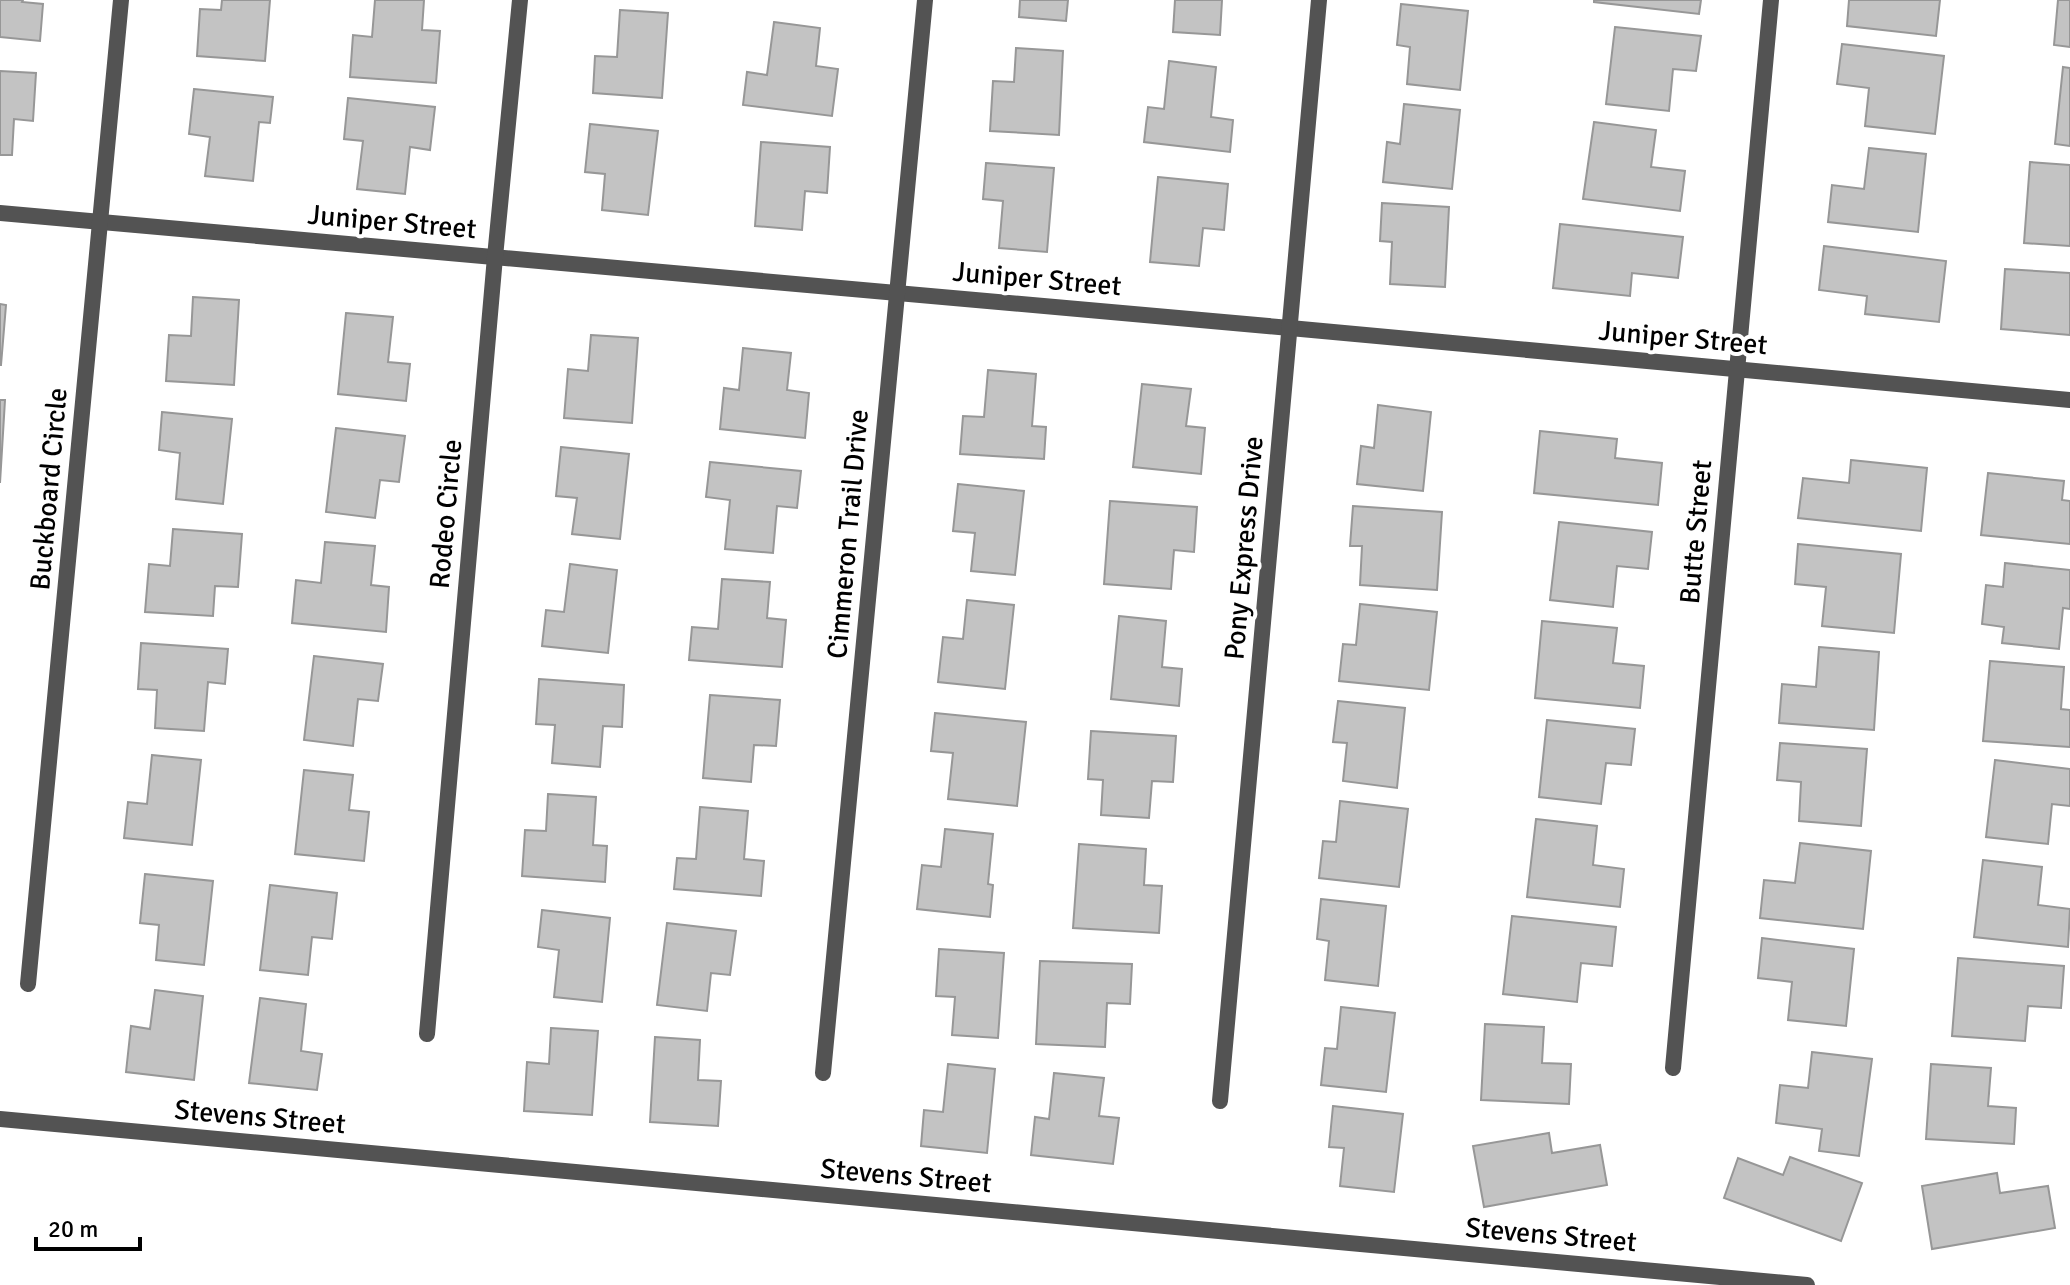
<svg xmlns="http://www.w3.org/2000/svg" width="2070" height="1285" font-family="Signika,sans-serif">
  <rect width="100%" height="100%" fill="#fff"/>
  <!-- building -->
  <g fill="#c3c3c3" stroke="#979797" stroke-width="2">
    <polygon points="0,0 23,0 22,2 43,4 40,41 0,37"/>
    <polygon points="222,0 270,0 265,61 197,56 200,9 221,10"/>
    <polygon points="375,0 424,0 422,30 440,31 436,83 350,77 353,35 372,37"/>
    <polygon points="1020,0 1068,0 1066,21 1019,17"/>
    <polygon points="1175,0 1222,0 1220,35 1173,32"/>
    <polygon points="1594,0 1701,0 1699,14 1594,2"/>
    <polygon points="1849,0 1940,0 1936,36 1847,26"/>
    <polygon points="2058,0 2070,0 2070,47 2054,45"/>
    <polygon points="1401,4 1468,11 1460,90 1407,84 1410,47 1397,45"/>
    <polygon points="620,10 668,13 662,98 593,93 595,56 617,57"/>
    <polygon points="774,22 820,28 816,66 838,69 832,116 743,105 747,72 767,75"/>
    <polygon points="1615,27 1701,36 1696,71 1673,69 1669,111 1606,104"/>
    <polygon points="1842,44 1944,56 1935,134 1865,126 1869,88 1837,84"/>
    <polygon points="1016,48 1063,51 1059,135 990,131 993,81 1014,82"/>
    <polygon points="1169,61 1216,67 1211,117 1233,120 1230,152 1144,142 1148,107 1164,109"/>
    <polygon points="2063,67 2070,68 2070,146 2055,144"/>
    <polygon points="0,71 36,73 33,121 14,119 12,155 0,155"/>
    <polygon points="194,89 273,97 270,123 259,122 253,181 205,176 210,137 189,134"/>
    <polygon points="348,98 435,107 430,150 410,147 405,194 357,189 363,141 344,139"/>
    <polygon points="1404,104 1460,110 1452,189 1383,182 1387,142 1400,144"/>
    <polygon points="1594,122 1656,130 1651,167 1685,171 1680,211 1583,199"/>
    <polygon points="590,124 658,131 648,215 602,210 605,174 585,172"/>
    <polygon points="761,142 830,147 827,193 805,191 802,230 755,226"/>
    <polygon points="1869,148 1926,154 1918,232 1828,222 1832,185 1864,189"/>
    <polygon points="2030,162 2070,165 2070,246 2024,243"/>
    <polygon points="986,163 1054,168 1047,252 999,248 1003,201 983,199"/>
    <polygon points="1158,177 1228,184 1224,230 1203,228 1199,266 1150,262"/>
    <polygon points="1382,203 1449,207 1445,287 1390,284 1392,242 1380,241"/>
    <polygon points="1560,224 1683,237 1678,278 1632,273 1630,296 1553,288"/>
    <polygon points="1824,246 1946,261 1939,322 1865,314 1867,296 1819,290"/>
    <polygon points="2005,269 2070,273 2070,335 2001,329"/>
    <polygon points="193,297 239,300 234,385 166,381 169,335 191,336"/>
    <polygon points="0,304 6,305 1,365 0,365"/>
    <polygon points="346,313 393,317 388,362 410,364 406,401 338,394"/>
    <polygon points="591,335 638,338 632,423 564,418 568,369 588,371"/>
    <polygon points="743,348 791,353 787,390 809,393 805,438 720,429 724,388 739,390"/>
    <polygon points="988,370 1036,374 1032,426 1046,427 1044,459 960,454 963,416 984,417"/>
    <polygon points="1142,384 1191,389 1186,426 1205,428 1201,474 1133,467"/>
    <polygon points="0,400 5,400 0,483"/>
    <polygon points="1378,405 1431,412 1423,491 1357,484 1361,446 1374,448"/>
    <polygon points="162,412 232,419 223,504 176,499 180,453 159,450"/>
    <polygon points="336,428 405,436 399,482 380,480 375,518 326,512"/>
    <polygon points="1540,431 1617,439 1615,458 1662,463 1658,505 1534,493"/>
    <polygon points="561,447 629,454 620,539 572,534 577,498 556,496"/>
    <polygon points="1851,460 1927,468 1921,531 1798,518 1803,478 1849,483"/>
    <polygon points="710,462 801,471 797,508 777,506 773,553 725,549 730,500 706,497"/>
    <polygon points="1988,473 2064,481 2062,500 2070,501 2070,544 1981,535"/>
    <polygon points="958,484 1024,491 1015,575 971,571 975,533 953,531"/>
    <polygon points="1110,501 1197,507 1194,552 1174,550 1171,589 1104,584"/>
    <polygon points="1353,506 1442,512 1437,590 1360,585 1362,546 1350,546"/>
    <polygon points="1559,522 1652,532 1648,569 1617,566 1613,607 1550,600"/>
    <polygon points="173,529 242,534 238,587 215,586 213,616 145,612 149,564 170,566"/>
    <polygon points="325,542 375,546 371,585 389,587 386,632 292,623 296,580 321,583"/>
    <polygon points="1798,544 1901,554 1894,633 1822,626 1826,587 1795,584"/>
    <polygon points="2005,563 2070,570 2070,609 2063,608 2059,649 2002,643 2004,627 1982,624 1986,585 2003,587"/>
    <polygon points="570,564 617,570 608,653 542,646 546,610 564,612"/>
    <polygon points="722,579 770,582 767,618 786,620 782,667 689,660 692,627 718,629"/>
    <polygon points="967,600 1014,605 1005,689 938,682 943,637 963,639"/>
    <polygon points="1360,604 1437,612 1429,690 1339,681 1343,644 1356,645"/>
    <polygon points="1119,616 1166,621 1162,667 1182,669 1179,706 1111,699"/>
    <polygon points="1542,621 1617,628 1613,663 1644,666 1640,708 1535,698"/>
    <polygon points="141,643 228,649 225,684 208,682 204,731 155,728 157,690 138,689"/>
    <polygon points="1819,647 1879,652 1874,730 1779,723 1782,684 1816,687"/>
    <polygon points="314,656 383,664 378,701 358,699 353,746 304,740"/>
    <polygon points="1990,661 2064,667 2061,709 2070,710 2070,747 1983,741"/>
    <polygon points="539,679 624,685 622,727 603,726 600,767 552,763 555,725 536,724"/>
    <polygon points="710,695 780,700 776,746 754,745 751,782 703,778"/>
    <polygon points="1338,701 1405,708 1397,788 1343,781 1347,743 1333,742"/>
    <polygon points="935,713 1026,722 1017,806 948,799 953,753 931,751"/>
    <polygon points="1547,720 1635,729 1631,765 1606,763 1601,804 1539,797"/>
    <polygon points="1091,731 1176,736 1173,782 1152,781 1149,818 1101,815 1103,780 1088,779"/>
    <polygon points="1780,743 1867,749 1861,826 1799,821 1801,782 1777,780"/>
    <polygon points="152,755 201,760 192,845 124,838 128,802 147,804"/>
    <polygon points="1995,760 2070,769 2070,806 2052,804 2048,844 1986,837"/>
    <polygon points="304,770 353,775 349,810 369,812 364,861 295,854"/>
    <polygon points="548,794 596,797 593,845 607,846 605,882 522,876 525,830 546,831"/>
    <polygon points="1340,801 1408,809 1399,887 1319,878 1323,841 1336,842"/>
    <polygon points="700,807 748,811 744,859 764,861 761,896 674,889 677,858 696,859"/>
    <polygon points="1536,819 1597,826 1593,865 1624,869 1620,907 1527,897"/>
    <polygon points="945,829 993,834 988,884 993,885 990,917 917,909 922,865 941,867"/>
    <polygon points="1800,843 1871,851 1863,929 1760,918 1764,880 1795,883"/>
    <polygon points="1079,844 1146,849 1144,885 1162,886 1159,933 1073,928"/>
    <polygon points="1983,860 2042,867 2038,905 2070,909 2068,947 1974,937"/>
    <polygon points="145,874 213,881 204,965 156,960 159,925 140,923"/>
    <polygon points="270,885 337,893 332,939 312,937 308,975 260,970"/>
    <polygon points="1321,899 1386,906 1378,986 1325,980 1329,941 1317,939"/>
    <polygon points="542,910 610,918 602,1002 554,997 559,950 538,947"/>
    <polygon points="1512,916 1616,927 1612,966 1581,963 1577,1002 1503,994"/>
    <polygon points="667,923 736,931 730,975 711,973 707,1011 657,1005"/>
    <polygon points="1762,938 1854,949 1846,1026 1788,1020 1792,982 1758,978"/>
    <polygon points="939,949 1004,953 998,1038 952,1035 955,997 936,996"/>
    <polygon points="1958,958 2064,966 2061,1008 2028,1006 2025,1041 1952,1036"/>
    <polygon points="1040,961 1132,964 1130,1004 1107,1003 1105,1047 1036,1044"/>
    <polygon points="155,990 203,996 194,1080 126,1072 131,1026 150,1029"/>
    <polygon points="260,998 306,1004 301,1051 322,1054 317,1090 249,1083"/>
    <polygon points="1341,1007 1395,1013 1386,1092 1321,1085 1325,1048 1337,1049"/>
    <polygon points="1485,1024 1544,1027 1542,1063 1571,1064 1569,1104 1481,1100"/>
    <polygon points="551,1028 598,1031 592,1115 524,1111 527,1062 549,1064"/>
    <polygon points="655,1037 700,1040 698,1080 721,1081 718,1126 650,1122"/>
    <polygon points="1812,1052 1872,1059 1859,1156 1819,1151 1822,1129 1776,1123 1780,1085 1808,1088"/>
    <polygon points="948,1064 995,1069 987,1153 921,1146 924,1110 943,1112"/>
    <polygon points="1931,1064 1991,1068 1988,1106 2016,1108 2014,1144 1926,1139"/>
    <polygon points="1054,1073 1104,1078 1099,1116 1119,1118 1113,1164 1031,1155 1035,1117 1049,1119"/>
    <polygon points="1333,1106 1403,1114 1394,1192 1340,1186 1344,1148 1329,1147"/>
    <polygon points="1549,1133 1552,1153 1600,1145 1607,1185 1484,1207 1473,1146"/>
    <polygon points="1790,1157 1862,1183 1841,1241 1724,1198 1738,1158 1783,1175"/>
    <polygon points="1997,1173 2000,1193 2048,1186 2055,1228 1932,1249 1922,1186"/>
  </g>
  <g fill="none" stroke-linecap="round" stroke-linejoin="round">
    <!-- minor -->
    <g stroke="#535353" stroke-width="16">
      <polyline points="0,213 1290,328 2070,400"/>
      <polyline points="28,984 121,0"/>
      <polyline points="427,1034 495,257 520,0"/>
      <polyline points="1673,1068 1771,0"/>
      <polyline points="823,1073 925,0"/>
      <polyline points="1220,1101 1319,0"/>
      <polyline points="0,1119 1807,1285"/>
    </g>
  </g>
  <g text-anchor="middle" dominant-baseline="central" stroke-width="8" stroke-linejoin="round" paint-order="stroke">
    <!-- street labels -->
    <g font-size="28" fill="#000" stroke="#fff">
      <text transform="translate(392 222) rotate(5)">Juniper Street</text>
      <text transform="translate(1037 279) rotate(5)">Juniper Street</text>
      <text transform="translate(1683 338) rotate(5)">Juniper Street</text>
      <text transform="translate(49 489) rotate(-85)">Buckboard Circle</text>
      <text transform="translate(446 514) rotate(-85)">Rodeo Circle</text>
      <text transform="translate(1696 532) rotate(-85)">Butte Street</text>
      <text transform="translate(848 534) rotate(-85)">Cimmeron Trail Drive</text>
      <text transform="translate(1244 548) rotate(-85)">Pony Express Drive</text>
      <text transform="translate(260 1117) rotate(5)">Stevens Street</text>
      <text transform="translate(906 1176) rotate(5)">Stevens Street</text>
      <text transform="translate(1551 1235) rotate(5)">Stevens Street</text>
    </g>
  </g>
  <!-- scale -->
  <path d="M36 1237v12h104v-12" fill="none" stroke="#000000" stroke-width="4"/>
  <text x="48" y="1237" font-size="24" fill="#000000" stroke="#ffffff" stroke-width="6" paint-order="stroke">20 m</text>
</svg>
